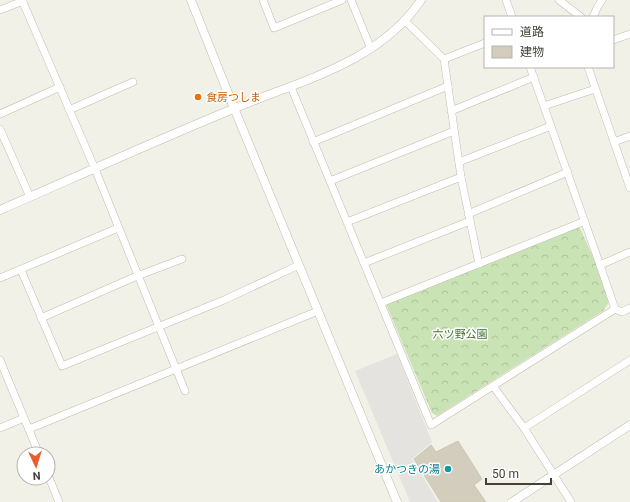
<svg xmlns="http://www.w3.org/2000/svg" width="630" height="502" font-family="Roboto,'Noto Sans JP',sans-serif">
  <defs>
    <pattern id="forest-crowns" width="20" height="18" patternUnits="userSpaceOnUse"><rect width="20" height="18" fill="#c9e3b4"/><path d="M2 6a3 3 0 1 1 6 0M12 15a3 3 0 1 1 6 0" fill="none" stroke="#aec49b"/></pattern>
  </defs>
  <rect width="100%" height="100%" fill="#f2f1e8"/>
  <!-- forest -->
  <polygon fill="url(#forest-crowns)" points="572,227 580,228 596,264 609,302 603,311 437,416 432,413 386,304"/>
  <!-- parking -->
  <polygon fill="#e4e3df" points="397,354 432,442 412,459 438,502 410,502 355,371"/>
  <!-- building -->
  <polygon fill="#d3cdbe" stroke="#cdc6b2" points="458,441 482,479 474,485 486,502 441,502 414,459 431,445 436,452"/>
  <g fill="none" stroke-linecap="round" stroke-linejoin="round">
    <defs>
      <g id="minor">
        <polyline points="22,0 95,169 185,391"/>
        <polyline points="263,0 274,28 342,0"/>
        <polyline points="351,0 371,49"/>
        <polyline points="506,0 512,17"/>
        <polyline points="559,0 581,17"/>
        <polyline points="0,10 23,1"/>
        <polyline points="593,17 598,6 602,0"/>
        <polyline points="404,20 444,59 461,177 479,264"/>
        <polyline points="613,40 630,34"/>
        <polyline points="444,59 485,43"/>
        <polyline points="530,67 600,265 615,309"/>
        <polyline points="588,67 630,188"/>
        <polyline points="291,87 431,425 615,309"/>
        <polyline points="544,106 595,89"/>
        <polyline points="69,110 133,82"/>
        <polyline points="451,111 534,77"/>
        <polyline points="0,114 60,87"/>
        <polyline points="0,129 30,197"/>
        <polyline points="313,142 448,86"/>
        <polyline points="614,142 630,136"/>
        <polyline points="459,162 551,126"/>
        <polyline points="330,181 454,131"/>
        <polyline points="468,214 568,172"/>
        <polyline points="347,222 461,177"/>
        <polyline points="364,263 470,221"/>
        <polyline points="600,265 630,252"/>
        <polyline points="21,270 62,366 224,300 299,265"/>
        <polyline points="0,278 118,228"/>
        <polyline points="381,303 585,221"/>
        <polyline points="615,309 622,312 630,308"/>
        <polyline points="41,318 137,276 182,259"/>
        <polyline points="0,360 39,454"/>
        <polyline points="493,386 524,428 571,502"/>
        <polyline points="0,428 24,418"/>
        <polyline points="524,428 630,360"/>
        <polyline points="29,429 318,311"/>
        <polyline points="48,475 59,502"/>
      </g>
      <g id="tertiary">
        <polyline points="191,0 234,108 397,502"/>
        <path d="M0,210C78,176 155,141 233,109C299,81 379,63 421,0"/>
        <polyline points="512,502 630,425"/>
      </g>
    </defs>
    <!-- minor casing -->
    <use href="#minor" stroke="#c0bcae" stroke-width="8"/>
    <!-- tertiary casing -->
    <use href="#tertiary" stroke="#c0bcae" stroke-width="9"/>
    <!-- minor -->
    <use href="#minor" stroke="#fff" stroke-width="7"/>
    <!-- tertiary -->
    <use href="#tertiary" stroke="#fff" stroke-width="8"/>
  </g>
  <!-- markers -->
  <circle fill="#e8710a" stroke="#fff" stroke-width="1.5" cx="198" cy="97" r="4"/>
  <circle fill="#0f9aa8" stroke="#fff" stroke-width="1.5" cx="448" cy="469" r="4"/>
  <g text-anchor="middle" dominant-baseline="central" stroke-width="3" stroke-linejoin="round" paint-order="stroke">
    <!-- food labels -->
    <g font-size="11" fill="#c56008" stroke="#fff" text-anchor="start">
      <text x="206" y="97">食房つしま</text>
    </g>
    <!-- park labels -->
    <g font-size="11" fill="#417230" stroke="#fff">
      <text x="460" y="334">六ツ野公園</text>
    </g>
    <!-- culture labels -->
    <g font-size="11" fill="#0d838f" stroke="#fff" text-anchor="end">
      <text x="440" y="469">あかつきの湯</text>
    </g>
  </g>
  <!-- legend -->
  <rect x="484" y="16" width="130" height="52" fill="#ffffff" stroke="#b5b3af"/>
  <rect x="492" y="29" width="20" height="6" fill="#ffffff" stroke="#b5b3af"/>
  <text x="520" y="36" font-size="12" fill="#454137">道路</text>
  <rect x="492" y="46" width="20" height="12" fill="#d3cdbe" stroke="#b5b3af"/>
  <text x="520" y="56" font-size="12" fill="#454137">建物</text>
  <!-- north arrow -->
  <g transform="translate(36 466) rotate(176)"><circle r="19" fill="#ffffff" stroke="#b5b3af"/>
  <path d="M0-3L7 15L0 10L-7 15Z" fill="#e75d2b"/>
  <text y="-6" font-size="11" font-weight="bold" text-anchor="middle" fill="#454137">N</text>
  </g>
  <!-- scale -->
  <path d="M486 478v6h65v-6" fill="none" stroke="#454137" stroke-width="2"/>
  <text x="492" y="478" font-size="12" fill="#454137" stroke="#ffffff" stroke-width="3" paint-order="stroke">50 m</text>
</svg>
